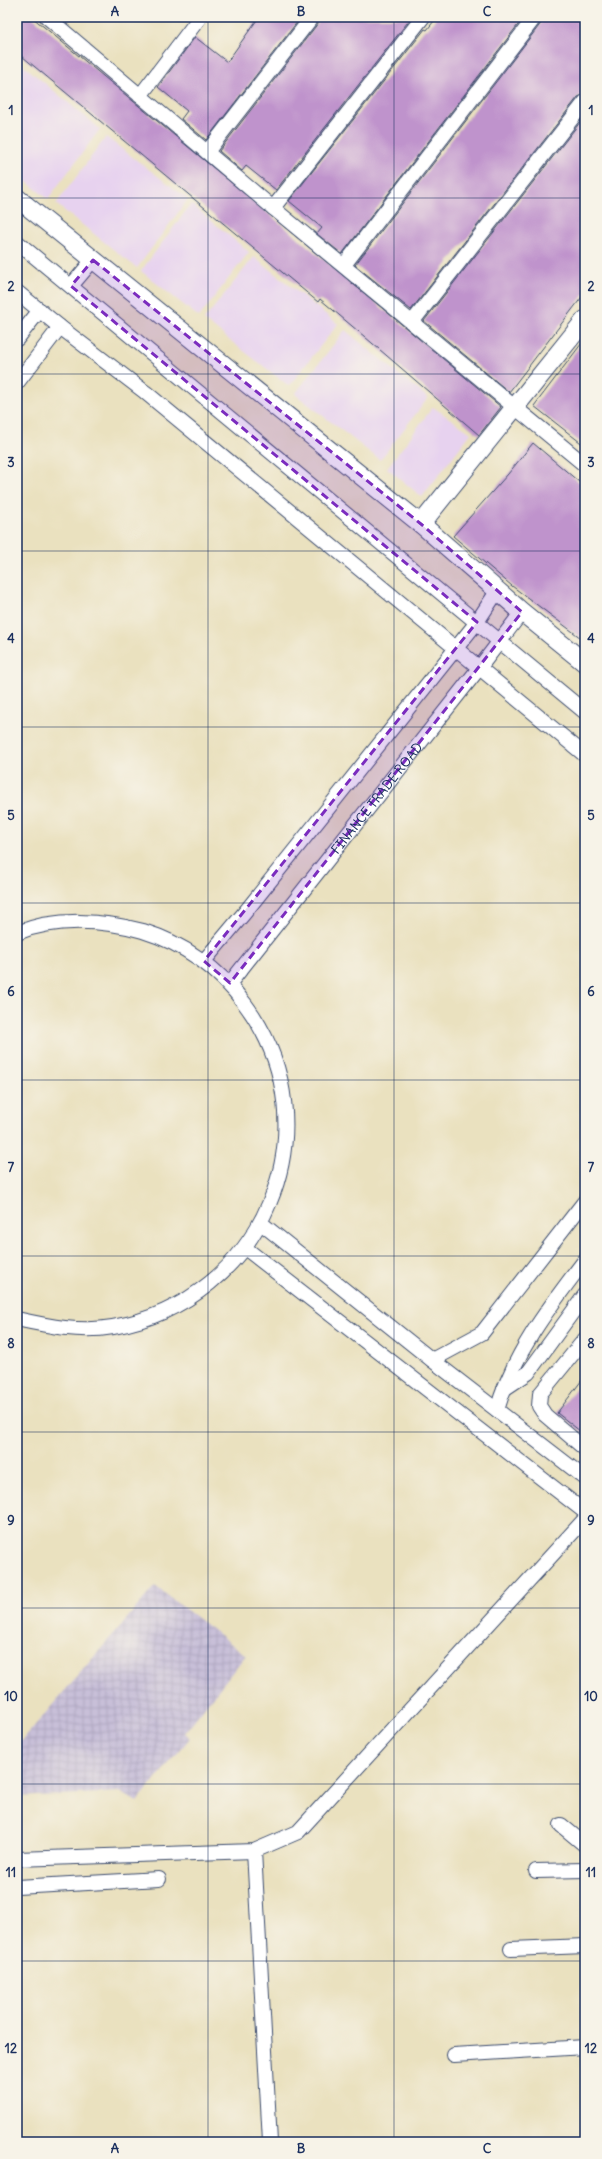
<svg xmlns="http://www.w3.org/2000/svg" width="602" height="2159" font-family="Delius,sans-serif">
  <defs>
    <pattern id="industrial-grid" width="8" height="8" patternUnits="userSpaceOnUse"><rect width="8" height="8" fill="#c8bfd8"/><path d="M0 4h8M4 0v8" fill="none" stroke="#aba4bc"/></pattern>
  </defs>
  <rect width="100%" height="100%" fill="#f7f3e8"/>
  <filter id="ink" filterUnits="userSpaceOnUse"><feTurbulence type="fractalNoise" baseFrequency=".025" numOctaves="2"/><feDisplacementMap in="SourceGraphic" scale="8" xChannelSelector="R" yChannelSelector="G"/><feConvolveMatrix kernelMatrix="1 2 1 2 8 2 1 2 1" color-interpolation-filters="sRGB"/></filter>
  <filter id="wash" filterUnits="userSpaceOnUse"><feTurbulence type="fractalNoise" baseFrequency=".012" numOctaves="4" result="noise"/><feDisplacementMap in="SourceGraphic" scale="16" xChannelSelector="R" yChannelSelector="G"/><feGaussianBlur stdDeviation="0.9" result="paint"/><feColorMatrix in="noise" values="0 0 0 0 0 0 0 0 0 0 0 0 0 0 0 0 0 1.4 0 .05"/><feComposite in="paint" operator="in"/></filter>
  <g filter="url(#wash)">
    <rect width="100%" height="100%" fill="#eae1bf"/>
    <!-- built -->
    <g fill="#e7d2ef">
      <polygon points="17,60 100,129 48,199 17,174"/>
      <polygon points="106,137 188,199 137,268 56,204"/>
      <polygon points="191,204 249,252 199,317 141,271"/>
      <polygon points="254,257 338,324 289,386 204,320"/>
      <polygon points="345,330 428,398 380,460 295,394"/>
      <polygon points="433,407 471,433 422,497 387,468"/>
    </g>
    <!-- industrial -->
    <polygon fill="url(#industrial-grid)" points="155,1586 246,1655 184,1733 190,1738 137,1802 120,1792 17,1797 17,1746"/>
    <g id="blocks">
      <!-- building -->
      <g fill="#bf93cc">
        <polygon points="22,17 32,17 501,407 479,435 365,337 320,299 318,302 17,52 17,24"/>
        <polygon points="259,17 301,17 206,140 181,119 187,111 158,87 195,37 227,62"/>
        <polygon points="320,17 411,18 276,190 246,166 242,171 219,151 319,22"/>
        <polygon points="437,17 524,17 342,254 317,234 322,228 289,201 425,29 427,30"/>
        <polygon points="543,17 585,17 585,94 578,97 411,310 355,265 542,22"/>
        <polygon points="585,116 585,293 509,392 424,321"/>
        <polygon points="585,339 585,446 534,406"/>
        <polygon points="533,443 585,487 585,641 512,586 453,536 508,474"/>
        <polygon points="585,1376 585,1435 557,1413"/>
      </g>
    </g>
  </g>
  <g filter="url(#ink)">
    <use href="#blocks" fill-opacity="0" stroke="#3a4a6d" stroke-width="1"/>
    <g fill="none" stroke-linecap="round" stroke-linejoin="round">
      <defs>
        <g id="minor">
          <polyline points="47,17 273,208 585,465"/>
          <polyline points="140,96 200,17"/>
          <polyline points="207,152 312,17"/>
          <polyline points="273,208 423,17"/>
          <polyline points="17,242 585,712"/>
          <polyline points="344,265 535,17"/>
          <polyline points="71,286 93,260"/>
          <polyline points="17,292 60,327 145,392 585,755"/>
          <polyline points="413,321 585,102"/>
          <polyline points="17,339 40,310"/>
          <polyline points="17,383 60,327"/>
          <path d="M17,933C56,917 103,920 143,931C185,944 219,969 245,1004C337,1128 263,1301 113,1327C81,1333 48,1326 17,1319"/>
          <polyline points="204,961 246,911 477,622 498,590"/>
          <path id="s1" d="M230,983L480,667L522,612"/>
          <polyline points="261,1223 432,1360 585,1478"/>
          <polyline points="245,1248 585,1512"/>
          <polyline points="585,1339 540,1394 539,1406 545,1415 585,1449"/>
          <polyline points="432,1360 482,1333 585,1201"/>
          <polyline points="504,1389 528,1373 585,1295"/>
          <path d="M497,1410C514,1352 549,1307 585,1260"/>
          <polyline points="561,1825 585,1845"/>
          <polyline points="254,1851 270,2142"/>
          <polyline points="17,1859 254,1851 298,1832 585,1519"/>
          <polyline points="536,1871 585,1870"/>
          <polyline points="17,1887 159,1879"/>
          <polyline points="511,1949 585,1946"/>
          <polyline points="454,2055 585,2047"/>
        </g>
        <g id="tertiary">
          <polyline points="17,198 421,524 522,612 585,663"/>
          <polyline points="421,524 585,320"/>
        </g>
      </defs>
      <!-- minor casing -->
      <use href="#minor" stroke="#3a4a6d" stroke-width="16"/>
      <!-- tertiary casing -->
      <use href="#tertiary" stroke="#3a4a6d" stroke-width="20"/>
      <!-- minor -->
      <use href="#minor" stroke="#fff" stroke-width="14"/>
      <!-- tertiary -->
      <use href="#tertiary" stroke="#fff" stroke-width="18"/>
    </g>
  </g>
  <!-- marked area -->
  <path fill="#7b2cbf" fill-opacity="0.2" stroke="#7b2cbf" stroke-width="3" stroke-dasharray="8 5" stroke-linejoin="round" d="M93,260L421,524L522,612L230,983L204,961L477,622L71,286Z"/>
  <!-- grid -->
  <path fill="none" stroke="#1b2f5e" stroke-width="1" stroke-opacity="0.55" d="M208,17V2142M394,17V2142M17,198H585M17,374H585M17,551H585M17,727H585M17,903H585M17,1080H585M17,1256H585M17,1432H585M17,1608H585M17,1784H585M17,1961H585"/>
  <g text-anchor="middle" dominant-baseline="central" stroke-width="4" stroke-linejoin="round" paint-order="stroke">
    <!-- street labels -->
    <g font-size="13" fill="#1b2f5e" stroke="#f7f3e8">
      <text stroke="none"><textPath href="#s1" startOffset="236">FINANCE TRADE ROAD</textPath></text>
    </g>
  </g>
  <!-- margin -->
  <rect width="602" height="2159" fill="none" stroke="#f7f3e8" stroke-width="44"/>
  <rect x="22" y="22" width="558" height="2115" fill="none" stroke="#1b2f5e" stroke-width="1.5"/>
  <g font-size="13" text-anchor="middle" font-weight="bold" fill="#1b2f5e">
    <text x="115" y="16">A</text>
    <text x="301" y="16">B</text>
    <text x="487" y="16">C</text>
    <text x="11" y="115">1</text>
    <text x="591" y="115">1</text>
    <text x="11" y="291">2</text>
    <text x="591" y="291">2</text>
    <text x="11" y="467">3</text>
    <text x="591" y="467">3</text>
    <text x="11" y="643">4</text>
    <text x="591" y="643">4</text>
    <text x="11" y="820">5</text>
    <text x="591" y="820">5</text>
    <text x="11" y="996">6</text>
    <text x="591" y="996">6</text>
    <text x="11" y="1172">7</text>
    <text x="591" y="1172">7</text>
    <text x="11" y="1348">8</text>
    <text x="591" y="1348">8</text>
    <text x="11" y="1525">9</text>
    <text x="591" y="1525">9</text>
    <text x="11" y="1701">10</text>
    <text x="591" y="1701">10</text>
    <text x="11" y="1877">11</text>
    <text x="591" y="1877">11</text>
    <text x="11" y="2053">12</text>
    <text x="591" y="2053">12</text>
    <text x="115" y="2153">A</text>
    <text x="301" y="2153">B</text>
    <text x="487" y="2153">C</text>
  </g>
</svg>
